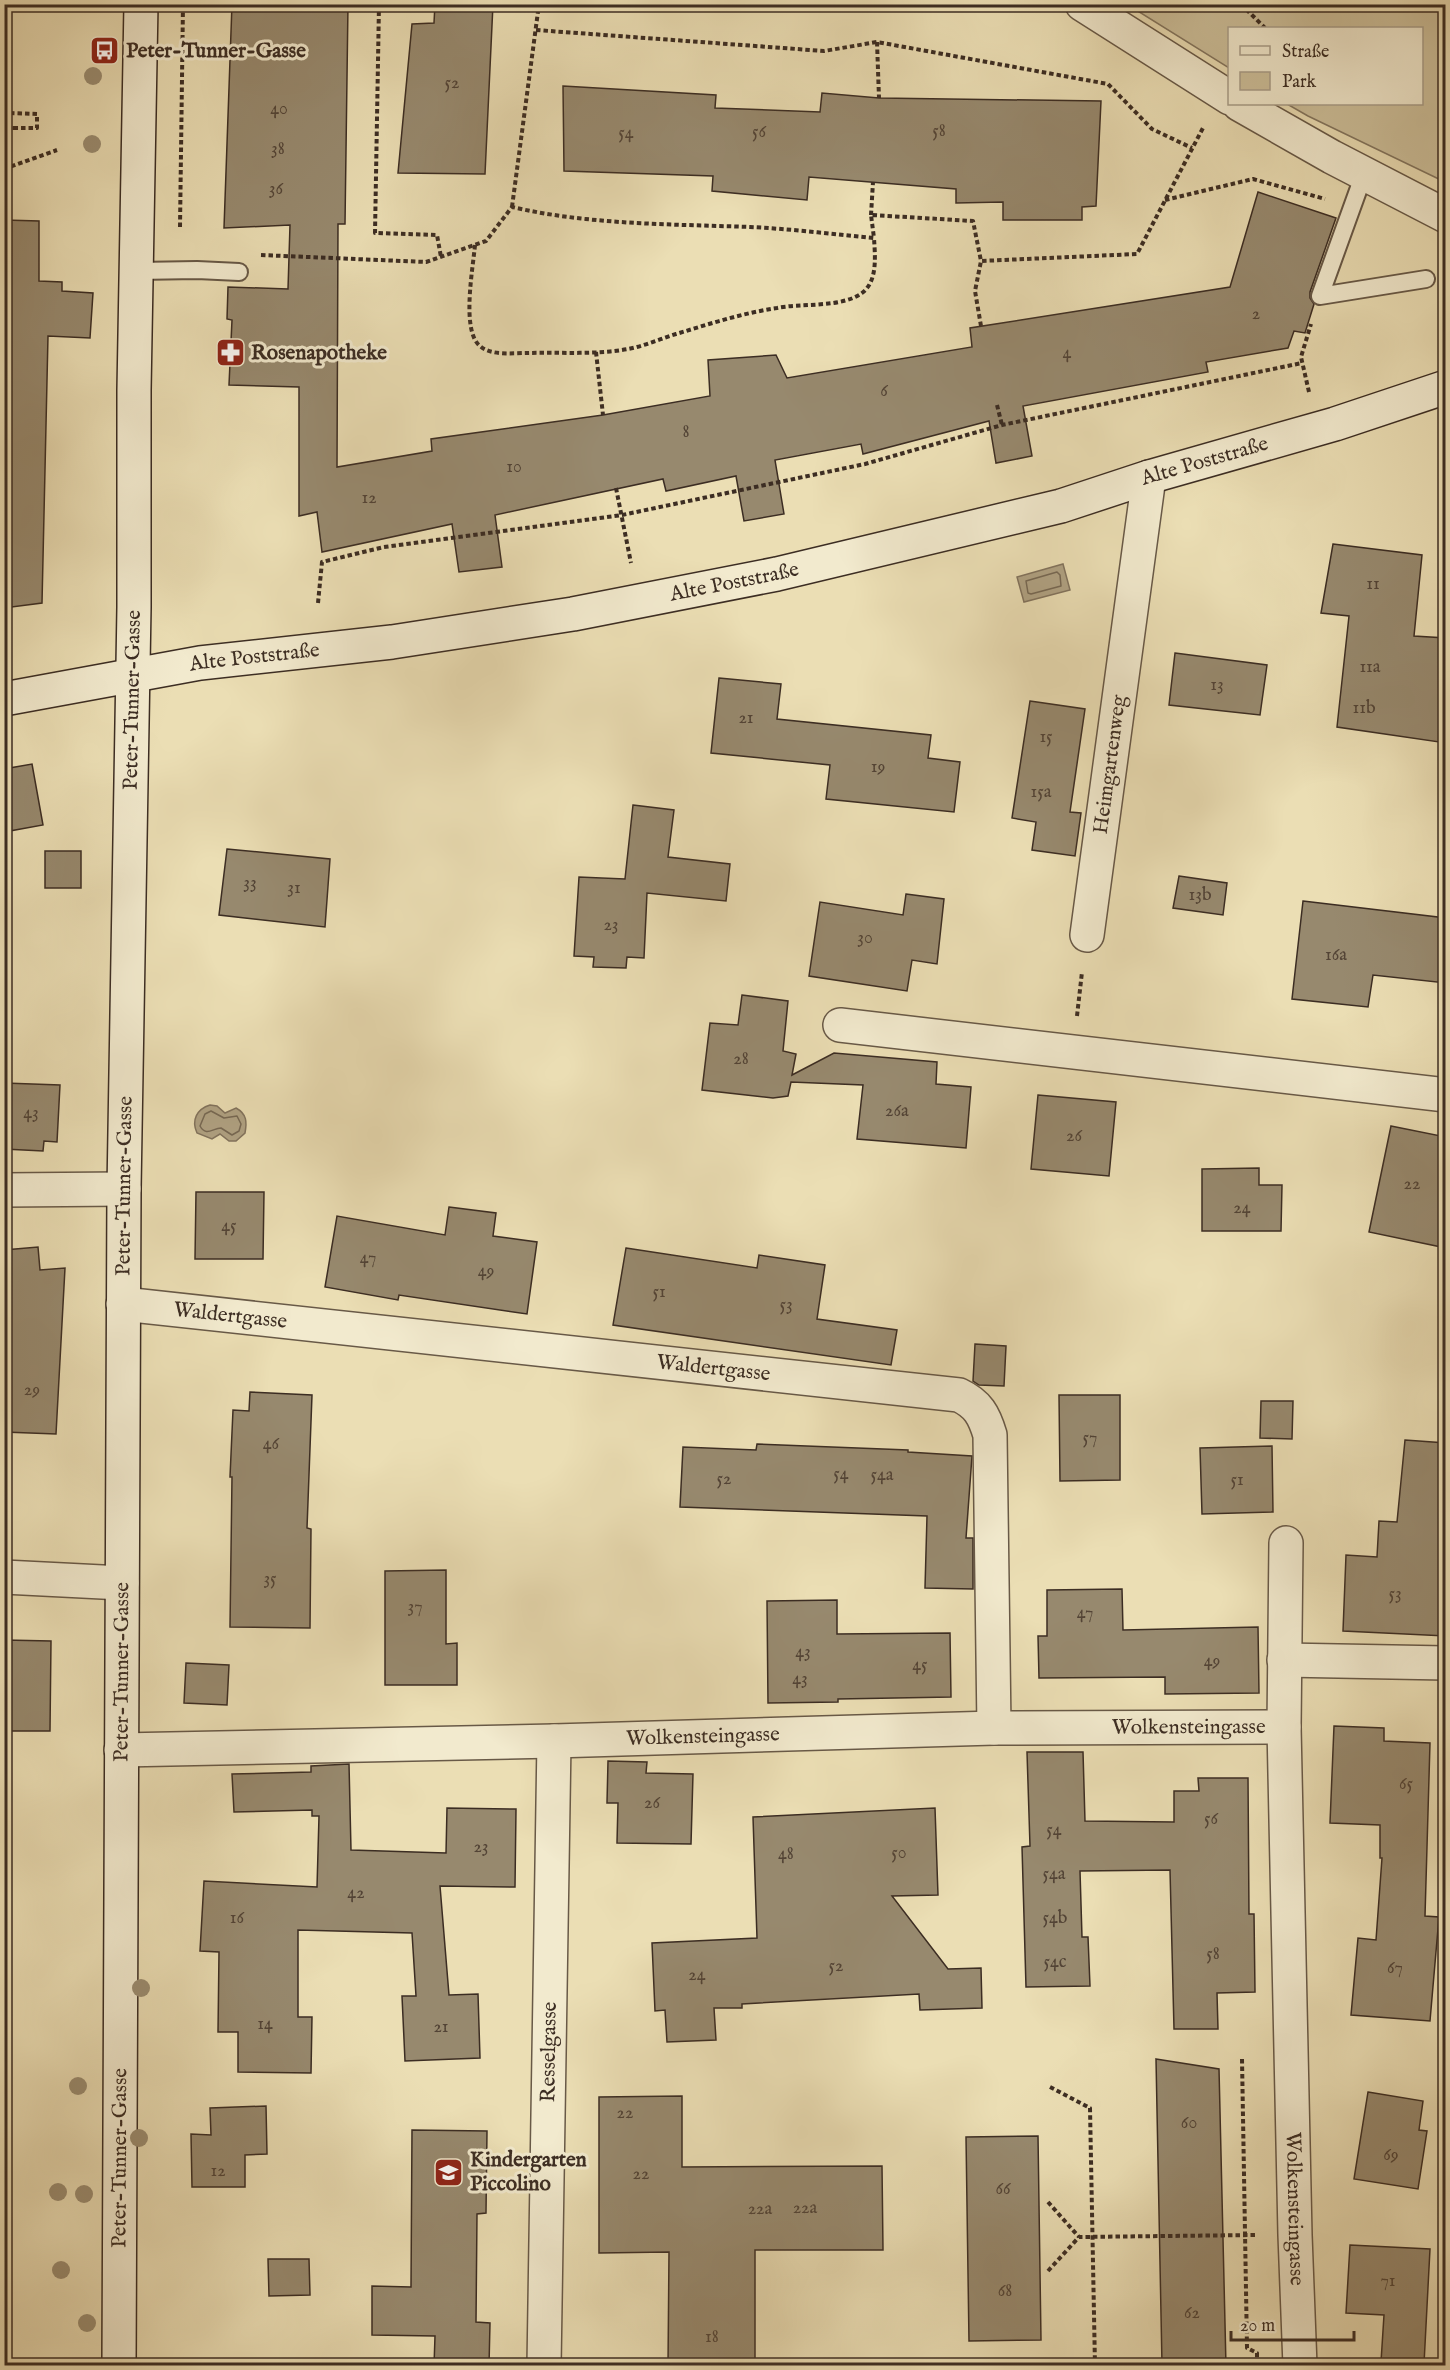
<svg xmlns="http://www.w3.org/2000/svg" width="1450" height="2370" font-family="'IM FELL English',serif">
  <rect width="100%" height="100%" fill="#ebdeb4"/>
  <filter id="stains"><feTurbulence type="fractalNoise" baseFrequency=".00333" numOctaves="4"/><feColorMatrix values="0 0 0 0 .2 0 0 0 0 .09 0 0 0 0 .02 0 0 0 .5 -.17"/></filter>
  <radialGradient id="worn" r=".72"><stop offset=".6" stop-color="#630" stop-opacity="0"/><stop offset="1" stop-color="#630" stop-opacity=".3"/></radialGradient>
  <!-- green -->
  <polygon fill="#cdc09b" stroke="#84765f" stroke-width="1.5" points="1128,5 1445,5 1445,182 1308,116 1287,104 1422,104 1422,28 1230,28 1229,68"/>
  <!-- water -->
  <g fill="#b0a283" stroke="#82735d" stroke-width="1.5">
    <polygon points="1063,564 1070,590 1024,602 1017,577"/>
    <path d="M210,1105L217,1106L225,1113L236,1108C247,1114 247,1122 245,1133L236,1141H229L220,1134L212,1139L197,1133C191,1120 197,1109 210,1105Z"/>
  </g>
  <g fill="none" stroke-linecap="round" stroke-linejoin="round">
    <!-- shore -->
    <g stroke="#766853" stroke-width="1.5">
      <polygon points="1057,572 1060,575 1061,586 1031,594 1028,593 1026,581"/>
      <path d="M211,1111L224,1118L237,1116L241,1124L239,1131L232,1135L221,1128C213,1128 206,1137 200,1126L205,1114Z"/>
    </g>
  </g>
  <!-- building -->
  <g fill="#97896e" stroke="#3c2d23" stroke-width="1.5">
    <polygon points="232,4 348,4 345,224 338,224 337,467 432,451 431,439 603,415 710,396 708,360 776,355 787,378 972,347 970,328 1230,287 1258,192 1336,218 1310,292 1310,298 1314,304 1305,333 1294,331 1288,348 1206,362 1208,372 1023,406 1032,456 996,463 989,421 863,454 861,444 775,460 784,514 744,521 736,476 666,491 663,479 495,515 502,567 459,572 452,524 322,552 317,512 299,516 299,387 229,385 232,320 227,319 228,287 288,289 290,225 224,228"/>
    <polygon points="435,4 493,4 485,174 398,173 412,24 434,23"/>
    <polygon points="563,86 716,95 715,108 820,112 822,93 879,98 1101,101 1096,206 1082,207 1082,220 1003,220 1003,202 956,203 956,189 809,177 807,200 712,191 713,176 564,171"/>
    <polygon points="4,220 39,221 39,281 62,282 62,291 93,293 90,338 48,336 42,603 4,608"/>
    <polygon points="1333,544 1422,555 1414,636 1446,638 1446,743 1337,727 1349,616 1321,613"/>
    <polygon points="1175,653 1267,665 1260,715 1169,705"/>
    <polygon points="719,678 781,684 777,719 931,735 928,758 960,762 954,812 826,799 830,765 711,753"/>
    <polygon points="1030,701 1085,709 1070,812 1081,813 1075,856 1032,850 1036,822 1012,818"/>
    <polygon points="32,764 43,825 4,832 4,769"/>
    <polygon points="633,805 674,810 668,857 730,864 726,901 647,893 644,958 627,957 626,968 593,967 594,957 574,956 579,877 625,879"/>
    <polygon points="227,849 330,859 325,927 219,915"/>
    <rect x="45" y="851" width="36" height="37"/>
    <polygon points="1179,876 1227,883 1223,915 1173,908"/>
    <polygon points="906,894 944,899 937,964 912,960 907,991 809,976 820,902 903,915"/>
    <polygon points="1303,901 1446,918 1446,983 1373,975 1368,1007 1292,999"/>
    <polygon points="742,995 788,1001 783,1051 796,1054 792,1075 834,1053 937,1062 936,1084 971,1087 966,1148 857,1139 863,1085 791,1082 788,1096 773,1098 702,1090 710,1023 738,1025"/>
    <polygon points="4,1083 60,1085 57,1142 44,1141 43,1151 4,1149"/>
    <polygon points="1038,1095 1116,1102 1109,1176 1031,1169"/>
    <polygon points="1391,1126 1446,1137 1446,1248 1369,1232"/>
    <polygon points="1259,1168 1259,1185 1282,1185 1281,1231 1202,1231 1202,1169"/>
    <polygon points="196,1192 264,1192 263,1259 195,1259"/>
    <polygon points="449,1207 496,1213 493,1236 537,1242 527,1314 399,1295 398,1300 325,1287 337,1216 445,1235"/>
    <polygon points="38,1247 40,1270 65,1268 56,1434 4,1432 4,1250"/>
    <polygon points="626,1248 757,1268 759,1255 825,1265 817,1319 897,1330 891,1365 613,1325"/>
    <polygon points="975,1344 1006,1346 1004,1386 979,1385 973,1381"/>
    <polygon points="250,1392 312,1395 307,1528 311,1529 310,1628 230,1627 232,1477 230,1477 233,1410 249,1411"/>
    <polygon points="1059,1395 1120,1395 1120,1480 1060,1481"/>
    <polygon points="1261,1401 1293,1401 1292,1439 1260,1438"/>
    <polygon points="1405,1440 1446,1443 1446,1636 1343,1631 1346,1555 1377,1557 1379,1521 1397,1522"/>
    <polygon points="757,1444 908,1450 908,1452 972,1456 966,1538 973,1538 973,1589 925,1588 927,1516 680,1507 683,1447 756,1450"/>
    <polygon points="1272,1446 1273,1512 1202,1514 1200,1448"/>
    <polygon points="446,1570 446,1644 457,1643 457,1685 385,1685 385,1571"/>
    <polygon points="1122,1589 1123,1630 1258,1627 1259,1693 1165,1694 1165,1677 1039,1678 1038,1636 1047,1636 1047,1590"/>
    <polygon points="837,1600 837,1634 950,1633 951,1697 838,1699 838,1702 768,1703 767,1601"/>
    <polygon points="4,1640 51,1641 50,1731 4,1731"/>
    <polygon points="186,1663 229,1665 227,1705 184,1703"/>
    <polygon points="1334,1726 1384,1728 1384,1741 1430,1743 1425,1916 1439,1917 1430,2021 1351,2015 1358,1938 1376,1940 1382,1858 1380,1858 1380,1825 1330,1823"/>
    <polygon points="1027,1752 1083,1752 1085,1821 1174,1822 1174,1791 1199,1791 1198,1778 1248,1778 1249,1914 1254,1914 1255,1992 1217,1993 1218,2029 1174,2029 1170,1870 1080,1871 1082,1937 1088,1937 1090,1986 1026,1987 1022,1847 1030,1846"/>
    <polygon points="608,1761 647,1762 646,1773 693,1774 691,1844 617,1843 618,1803 607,1803"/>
    <polygon points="349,1764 351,1850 446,1853 447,1808 516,1809 515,1887 440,1886 449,1995 478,1994 480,2058 405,2061 402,1996 416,1996 412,1933 298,1930 298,2017 312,2017 311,2073 238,2072 238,2032 218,2032 219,1952 200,1951 204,1881 317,1887 319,1816 312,1816 312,1810 234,1812 232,1774 311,1772 311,1766"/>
    <polygon points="935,1808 938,1895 892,1896 948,1969 981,1968 982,2008 920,2010 919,1994 742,2004 742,2008 714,2008 716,2040 667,2042 665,2010 655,2011 652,1943 757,1938 753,1817"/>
    <polygon points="1156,2059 1219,2069 1226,2366 1162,2365"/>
    <polygon points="1368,2092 1423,2101 1419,2130 1427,2131 1418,2189 1354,2179"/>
    <polygon points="682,2096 682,2167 882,2166 883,2250 755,2250 755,2366 668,2366 669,2252 599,2253 599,2097"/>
    <polygon points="266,2106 267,2154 245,2155 245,2187 192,2187 191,2134 211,2135 210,2108"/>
    <polygon points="412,2130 487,2131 486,2213 477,2214 476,2322 490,2323 489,2366 434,2366 435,2336 372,2335 372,2286 411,2287"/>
    <polygon points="1038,2136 1041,2340 969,2341 966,2137"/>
    <polygon points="1350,2245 1430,2249 1424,2364 1381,2362 1384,2315 1346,2313"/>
    <polygon points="268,2259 309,2259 310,2295 269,2296"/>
  </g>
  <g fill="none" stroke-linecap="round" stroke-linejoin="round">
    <defs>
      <g id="lane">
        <polyline points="1364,174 1320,296 1426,279"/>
        <polyline points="137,271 197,270 239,272"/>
      </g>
      <g id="street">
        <polyline points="1082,4 1230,98"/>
        <polyline points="1239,104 1332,157 1446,216"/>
        <path id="s1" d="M1087,935L1149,477"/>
        <polyline points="840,1025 1446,1095"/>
        <polyline points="4,1190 124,1189"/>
        <path id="s2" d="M123,1304L959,1395C978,1404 984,1415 990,1435L994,1728"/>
        <path id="s3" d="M1286,1543L1284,1727L1295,2235L1300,2366"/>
        <polyline points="4,1577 122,1583"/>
        <polyline points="1284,1660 1446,1663"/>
        <path id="s4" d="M121,1750L554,1741L994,1728L1284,1727"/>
        <path id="s5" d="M544,2366L554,1741"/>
      </g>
      <g id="secondary">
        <path id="s6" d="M4,699L200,663L392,642L573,614L777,574L1061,506L1149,477L1335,424L1446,387"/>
        <path id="s7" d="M119,2366L124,1189L134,607V390L141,4"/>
      </g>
    </defs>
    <!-- lane casing -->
    <use href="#lane" stroke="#685947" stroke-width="20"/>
    <!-- street casing -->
    <use href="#street" stroke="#685947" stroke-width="36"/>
    <!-- secondary casing -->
    <use href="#secondary" stroke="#3c2d23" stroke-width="36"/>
    <!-- path -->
    <g stroke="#3c2d23" stroke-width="4" stroke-dasharray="4.5 3" stroke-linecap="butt">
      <polyline points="379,4 375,233 437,235 441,257"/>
      <polyline points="1241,4 1265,28"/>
      <polyline points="536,30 824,51 877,42 1108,84 1152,129 1192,148"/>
      <polyline points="877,42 879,98"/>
      <polyline points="10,113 37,114 37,128 14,128"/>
      <polyline points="4,169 57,150"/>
      <polyline points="1165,200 1253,179 1325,199"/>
      <polyline points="512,207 539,4"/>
      <polyline points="871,215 873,182"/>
      <polyline points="180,227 183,4"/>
      <path d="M475,245C473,268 461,331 480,346C491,356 513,353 528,353C561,352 595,355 628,349C644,346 660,339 676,334C709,324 743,313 777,308C801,303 842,308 862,293C878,281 875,256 874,238"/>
      <path d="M261,255L426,262L486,241L512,207C590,225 670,224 750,227C791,229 833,234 874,238L871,215L973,221L981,261L1137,254L1204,126"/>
      <polyline points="981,326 975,291 981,261"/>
      <polyline points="596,352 603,415"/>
      <polyline points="1309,392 1301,357 1311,324"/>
      <polyline points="997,405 1002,425"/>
      <polyline points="616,488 631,563"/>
      <polyline points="318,603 322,562 384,547 622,515 865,464 1002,425 1302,363"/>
      <polyline points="1077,1016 1082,972"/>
      <polyline points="1242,2059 1247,2348 1257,2353 1257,2366"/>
      <polyline points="1050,2087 1090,2108 1095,2366"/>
      <polyline points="1048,2202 1079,2237"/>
      <polyline points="1048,2271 1079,2237 1257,2235"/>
    </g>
    <!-- lane -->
    <use href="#lane" stroke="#f2eace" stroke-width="16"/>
    <!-- street -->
    <use href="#street" stroke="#f2eace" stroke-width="33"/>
    <!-- secondary -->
    <use href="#secondary" stroke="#f2eace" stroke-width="33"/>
    <!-- path-bridge -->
    <polyline stroke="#3c2d23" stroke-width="4" stroke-dasharray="4.5 3" stroke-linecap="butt" points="5,128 14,128"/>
  </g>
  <!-- trees -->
  <g fill="#9b8d71">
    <circle cx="93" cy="76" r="9"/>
    <circle cx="92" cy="144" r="9"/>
    <circle cx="141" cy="1988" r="9"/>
    <circle cx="78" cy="2086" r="9"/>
    <circle cx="139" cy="2138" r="9"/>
    <circle cx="58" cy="2192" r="9"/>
    <circle cx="84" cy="2194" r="9"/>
    <circle cx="61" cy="2270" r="9"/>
    <circle cx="87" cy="2323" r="9"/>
  </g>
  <!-- icons -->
  <defs>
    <symbol id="bus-square" viewBox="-11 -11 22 22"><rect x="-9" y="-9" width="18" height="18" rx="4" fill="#8f2418" stroke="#f2eace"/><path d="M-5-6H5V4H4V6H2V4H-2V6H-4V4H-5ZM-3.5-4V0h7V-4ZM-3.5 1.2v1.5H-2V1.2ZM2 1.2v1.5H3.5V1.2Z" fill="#fff"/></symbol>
    <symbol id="pharmacy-square" viewBox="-11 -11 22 22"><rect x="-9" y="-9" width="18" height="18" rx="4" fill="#8f2418" stroke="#f2eace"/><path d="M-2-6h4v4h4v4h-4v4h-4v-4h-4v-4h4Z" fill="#fff"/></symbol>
    <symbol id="school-square" viewBox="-11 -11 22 22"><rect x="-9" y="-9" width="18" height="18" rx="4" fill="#8f2418" stroke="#f2eace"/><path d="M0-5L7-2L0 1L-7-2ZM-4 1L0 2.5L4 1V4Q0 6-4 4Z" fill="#fff"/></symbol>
  </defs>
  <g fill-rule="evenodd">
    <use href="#bus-square" x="88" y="34" width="33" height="33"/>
    <use href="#pharmacy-square" x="214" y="336" width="33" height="33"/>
    <use href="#school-square" x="432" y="2156" width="33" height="33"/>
  </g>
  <g text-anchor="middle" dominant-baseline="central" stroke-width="6" stroke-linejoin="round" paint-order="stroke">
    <!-- number labels -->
    <g font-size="18" fill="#534436">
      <text x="452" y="83">52</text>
      <text x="279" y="109">40</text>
      <text x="939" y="131">58</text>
      <text x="759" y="132">56</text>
      <text x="626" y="133">54</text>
      <text x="278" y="149">38</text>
      <text x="276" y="189">36</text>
      <text x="1256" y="314">2</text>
      <text x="1067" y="353">4</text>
      <text x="884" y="391">6</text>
      <text x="686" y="432">8</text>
      <text x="514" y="467">10</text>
      <text x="369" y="498">12</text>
      <text x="1373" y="584">11</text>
      <text x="1370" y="667">11a</text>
      <text x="1217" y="685">13</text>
      <text x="1364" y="708">11b</text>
      <text x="746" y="718">21</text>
      <text x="1046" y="737">15</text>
      <text x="878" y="767">19</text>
      <text x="1041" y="792">15a</text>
      <text x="250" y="883">33</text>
      <text x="294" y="888">31</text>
      <text x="1200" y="895">13b</text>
      <text x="611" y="925">23</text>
      <text x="865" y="938">30</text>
      <text x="1336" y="955">16a</text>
      <text x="741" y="1059">28</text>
      <text x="897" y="1111">26a</text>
      <text x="31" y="1113">43</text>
      <text x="1074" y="1136">26</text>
      <text x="1412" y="1184">22</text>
      <text x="1242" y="1208">24</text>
      <text x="229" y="1226">45</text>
      <text x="368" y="1258">47</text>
      <text x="486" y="1271">49</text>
      <text x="659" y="1292">51</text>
      <text x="786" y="1305">53</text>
      <text x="32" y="1390">29</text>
      <text x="1090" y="1438">57</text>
      <text x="271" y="1444">46</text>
      <text x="841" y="1474">54</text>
      <text x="882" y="1475">54a</text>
      <text x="724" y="1479">52</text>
      <text x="1237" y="1480">51</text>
      <text x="270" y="1579">35</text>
      <text x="1395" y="1594">53</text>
      <text x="415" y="1607">37</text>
      <text x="1085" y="1613">47</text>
      <text x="803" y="1652">43</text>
      <text x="1212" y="1661">49</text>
      <text x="920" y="1665">45</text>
      <text x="800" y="1679">43</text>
      <text x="1406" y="1784">65</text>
      <text x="652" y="1803">26</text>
      <text x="1211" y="1819">56</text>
      <text x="1054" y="1830">54</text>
      <text x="481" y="1847">23</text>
      <text x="899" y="1853">50</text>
      <text x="786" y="1854">48</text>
      <text x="1054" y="1874">54a</text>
      <text x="356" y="1893">42</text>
      <text x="237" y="1918">16</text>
      <text x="1055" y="1918">54b</text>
      <text x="1213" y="1954">58</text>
      <text x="1055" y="1962">54c</text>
      <text x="836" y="1966">52</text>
      <text x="1395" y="1968">67</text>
      <text x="697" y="1975">24</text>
      <text x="265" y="2024">14</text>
      <text x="441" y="2027">21</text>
      <text x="625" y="2113">22</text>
      <text x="1189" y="2123">60</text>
      <text x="1391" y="2155">69</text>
      <text x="218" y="2171">12</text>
      <text x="641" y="2174">22</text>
      <text x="1003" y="2189">66</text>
      <text x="805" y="2208">22a</text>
      <text x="760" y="2209">22a</text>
      <text x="1388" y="2281">71</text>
      <text x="1005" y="2291">68</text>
      <text x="1192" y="2313">62</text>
      <text x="712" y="2337">18</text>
    </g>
    <!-- poi labels -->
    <g font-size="21" font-weight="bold" fill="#3c2d23" stroke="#f2eace" text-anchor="start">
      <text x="126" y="51">Peter-Tunner-Gasse</text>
      <text x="251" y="353">Rosenapotheke</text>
      <text x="470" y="2160">Kindergarten<tspan x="470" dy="24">Piccolino</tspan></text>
    </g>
    <!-- street labels -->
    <g font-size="21" fill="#3c2d23" stroke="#f2eace">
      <text stroke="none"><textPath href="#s6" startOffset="1226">Alte Poststraße</textPath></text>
      <text stroke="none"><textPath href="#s6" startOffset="740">Alte Poststraße</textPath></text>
      <text stroke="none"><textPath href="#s6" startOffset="254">Alte Poststraße</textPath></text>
      <text stroke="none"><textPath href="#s7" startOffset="1666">Peter-Tunner-Gasse</textPath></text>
      <text stroke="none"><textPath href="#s1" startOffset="172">Heimgartenweg</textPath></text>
      <text stroke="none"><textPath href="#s7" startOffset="1180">Peter-Tunner-Gasse</textPath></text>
      <text stroke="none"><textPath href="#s2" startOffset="108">Waldertgasse</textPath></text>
      <text stroke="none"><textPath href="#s2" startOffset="594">Waldertgasse</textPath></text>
      <text stroke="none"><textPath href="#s7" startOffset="694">Peter-Tunner-Gasse</textPath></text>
      <text stroke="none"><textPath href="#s4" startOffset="1068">Wolkensteingasse</textPath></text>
      <text stroke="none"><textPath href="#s4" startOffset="582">Wolkensteingasse</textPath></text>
      <text stroke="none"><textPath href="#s5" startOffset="314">Resselgasse</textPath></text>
      <text stroke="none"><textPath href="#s7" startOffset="208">Peter-Tunner-Gasse</textPath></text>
      <text stroke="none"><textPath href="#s3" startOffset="666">Wolkensteingasse</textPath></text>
    </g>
  </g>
  <!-- margin -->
  <rect width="1450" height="2370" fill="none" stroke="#ebdeb4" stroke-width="24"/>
  <rect x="6" y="6" width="1438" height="2358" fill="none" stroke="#3c2d23" stroke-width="3"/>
  <rect x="12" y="12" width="1426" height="2346" fill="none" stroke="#3c2d23" stroke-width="1.5"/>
  <!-- legend -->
  <rect x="1228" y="27" width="195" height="78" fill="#f2eace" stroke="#a99e8a" stroke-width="1.5"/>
  <rect x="1240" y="46" width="30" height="9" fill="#f2eace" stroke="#a99e8a" stroke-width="1.5"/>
  <text x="1282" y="57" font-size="18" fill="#3c2d23">Straße</text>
  <rect x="1240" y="72" width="30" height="18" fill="#cdc09b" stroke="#a99e8a" stroke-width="1.5"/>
  <text x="1282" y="87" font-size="18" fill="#3c2d23">Park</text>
  <!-- scale -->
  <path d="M1231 2331v9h123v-9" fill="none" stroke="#3c2d23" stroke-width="3"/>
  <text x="1240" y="2331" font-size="18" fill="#3c2d23" stroke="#f2eace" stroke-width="4.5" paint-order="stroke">20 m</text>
  <rect width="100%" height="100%" filter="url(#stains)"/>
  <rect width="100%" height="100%" fill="url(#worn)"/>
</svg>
